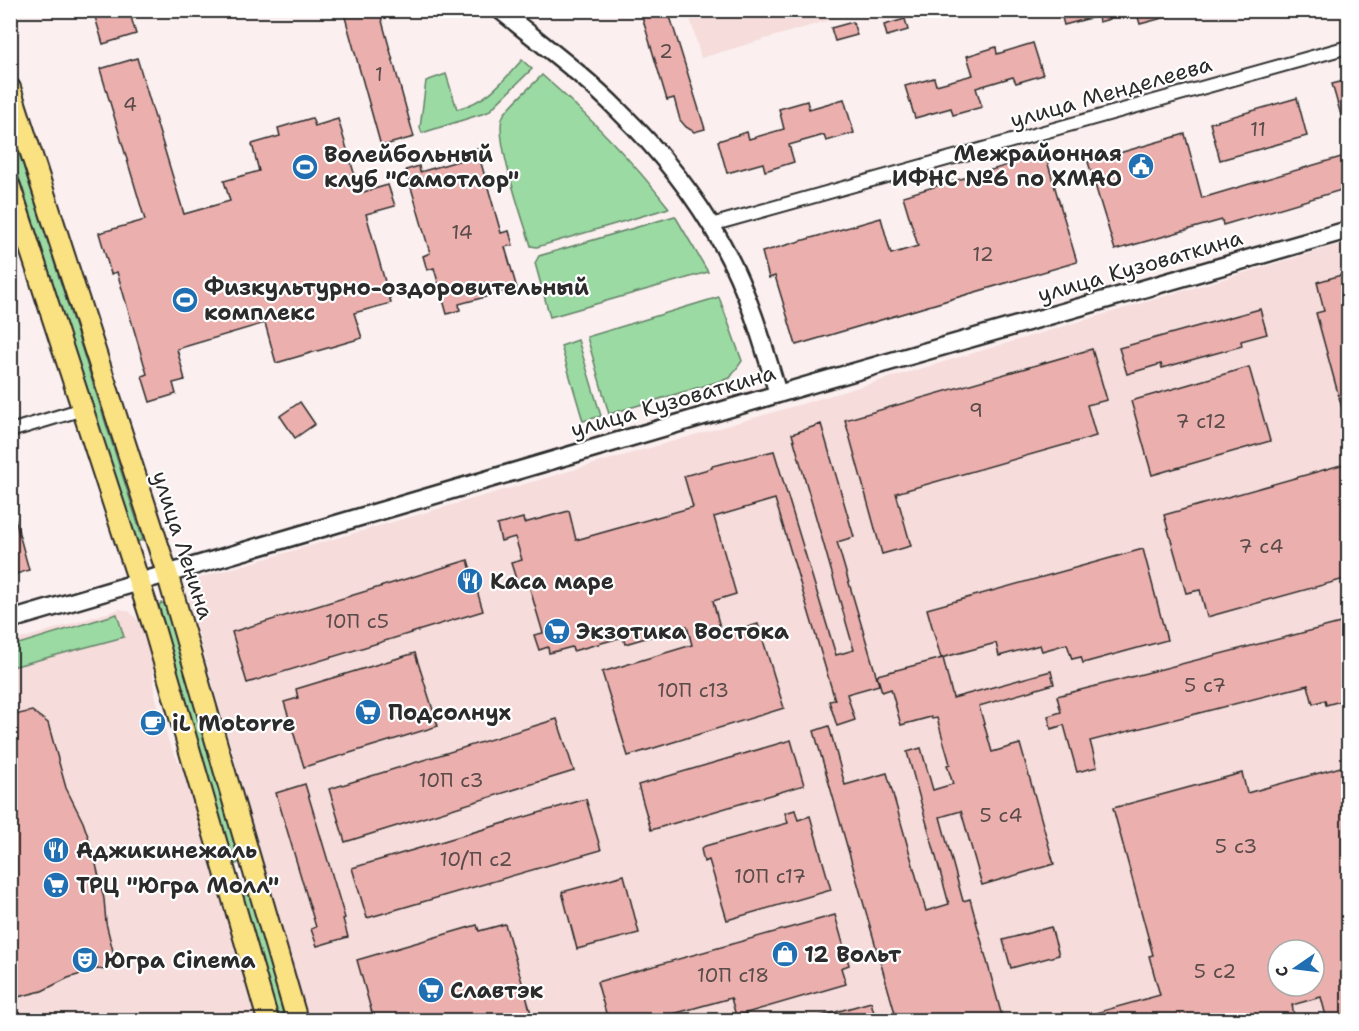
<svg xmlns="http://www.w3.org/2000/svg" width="1359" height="1031" font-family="'Shantell Sans',sans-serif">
  <rect width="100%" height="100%" fill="#fbefef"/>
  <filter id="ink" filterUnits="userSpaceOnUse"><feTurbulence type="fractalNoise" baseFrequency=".0167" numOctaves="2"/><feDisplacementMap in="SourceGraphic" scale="12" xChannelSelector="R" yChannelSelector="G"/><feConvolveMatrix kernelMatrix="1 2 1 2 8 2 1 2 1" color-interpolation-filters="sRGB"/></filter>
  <g filter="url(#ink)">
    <!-- built -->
    <g fill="#f6dcdb" fill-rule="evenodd">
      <polygon points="688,10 860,10 860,11 701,58"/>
      <path d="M1348,242V1020H311L305,1007L190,604L189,594L196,581L202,577L795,406ZM1278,950H1314V986H1278Z"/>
      <polygon points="120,609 130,612 142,625 152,664 155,695 169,743 186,776 256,1020 11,1020 11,642"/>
    </g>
    <!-- green -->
    <g fill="#9bdaa3" stroke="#638267" stroke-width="1.5">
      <path d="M522,60L532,69L488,112L422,133L420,128L426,81L446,74L457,109C489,100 500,84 522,60Z"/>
      <path d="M542,75C589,116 631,159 669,208L537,247L531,246C524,222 493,136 503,116C509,105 533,85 542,75Z"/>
      <polygon points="10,124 143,540 136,542 11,152"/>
      <polygon points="675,216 708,272 550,317 535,263 539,256"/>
      <polygon points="719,297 742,361 730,378 609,414 587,337"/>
      <polygon points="578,340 601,416 583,421 561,346"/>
      <polygon points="161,603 165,604 240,861 237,864 232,863 159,606"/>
      <polygon points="117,614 124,637 12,667 11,653 15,645"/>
      <polygon points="246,894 250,895 285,1020 278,1020 243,897"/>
    </g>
    <!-- building -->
    <g fill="#ebb0ad" stroke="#2b2b2b" stroke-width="1.5" fill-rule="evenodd">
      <polygon points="93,10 129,10 136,34 103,44"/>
      <polygon points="343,10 379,10 414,137 381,146"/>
      <polygon points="640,10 668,10 705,129 694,132 686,127 680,120 674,98 667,100"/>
      <polygon points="1060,10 1108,10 1110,19 1099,22 1098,16 1064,25"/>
      <polygon points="1136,10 1178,10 1178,14 1140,24"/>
      <polygon points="905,19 908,30 887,36 884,25"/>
      <polygon points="853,22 857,35 835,41 831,28"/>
      <polygon points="1033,43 1043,75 1016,83 1013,77 976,88 982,107 953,115 951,108 915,118 905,86 934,78 936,85 973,75 967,56 996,47 997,54"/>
      <polygon points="137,58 184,214 230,201 224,181 259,171 252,144 280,136 278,128 312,118 315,126 338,119 360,193 388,185 395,206 366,214 391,303 354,313 362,338 276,363 265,323 177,349 185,380 173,383 176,394 150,402 142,376 147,374 117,272 111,274 99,233 145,220 100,69"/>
      <polygon points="1344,81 1348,97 1348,129 1345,129 1332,84"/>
      <polygon points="1297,98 1307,136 1220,160 1210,123"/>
      <polygon points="844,99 854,133 826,141 824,135 789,145 794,162 765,171 763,163 727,173 718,141 747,132 749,139 784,129 779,109 807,101 809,109"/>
      <polygon points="1185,134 1202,198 1348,155 1348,188 1223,225 1222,220 1115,250 1088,162"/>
      <polygon points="477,149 501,233 509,231 513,245 505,247 518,292 505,296 504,292 459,304 460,310 447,314 434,268 427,270 423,256 430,253 406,170 419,166 420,172 465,159 464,153"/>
      <polygon points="1045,154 1077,262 796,345 775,276 769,278 762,252 881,218 891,254 918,246 903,196"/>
      <polygon points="1348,273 1348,418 1345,419 1316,313 1324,311 1317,282"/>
      <polygon points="1260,309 1267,334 1241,341 1242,346 1162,368 1161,364 1127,374 1119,348"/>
      <polygon points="1092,349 1107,400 1087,405 1096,436 896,493 911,546 882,554 845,420"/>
      <polygon points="1249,367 1270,441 1152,475 1131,401"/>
      <polygon points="300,402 315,424 295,438 280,416"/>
      <polygon points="821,424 854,537 837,542 879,685 847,694 855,720 837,726 829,701 835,700 775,499 714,517 736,594 713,601 722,635 758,624 784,708 628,756 602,672 692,645 687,626 625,644 623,637 573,651 572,647 549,653 548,647 539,650 534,635 543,633 527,579 517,582 511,563 522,560 515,537 501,541 497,525 523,518 524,523 569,511 576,540 693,507 684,476 712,468 712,466 774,451 836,655 854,650 792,434"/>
      <polygon points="1348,463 1348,578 1207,617 1200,590 1186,593 1164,515"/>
      <polygon points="10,515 14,515 29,570 10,576"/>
      <polygon points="1143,549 1167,640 1083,663 1081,657 1072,659 1067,644 1042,651 1040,645 999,656 996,643 941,658 927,609"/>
      <polygon points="468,560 483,611 247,683 232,632"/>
      <polygon points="1348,621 1348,660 1346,661 1348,672 1348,699 1326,705 1325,700 1313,704 1308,685 1090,741 1097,767 1077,772 1064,725 1051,729 1048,716 1061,712 1057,696"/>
      <polygon points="415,653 438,726 304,767 284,702 298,698 296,689"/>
      <polygon points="943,658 953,698 1051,671 1054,684 979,706 992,752 1020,744 1054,864 982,885 961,811 940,817 963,901 970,899 1003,1020 897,1020 814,731 829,726 845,785 887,773 926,911 949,904 907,752 921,748 933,790 953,784 947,765 950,764 937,718 932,719 931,717 901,725 891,689 882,692 877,675"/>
      <polygon points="32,711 48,723 66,788 83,822 93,851 104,899 106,923 116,963 112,968 108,970 97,969 68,978 42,991 10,999 10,716"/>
      <polygon points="557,719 574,771 345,842 329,789"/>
      <polygon points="791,740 804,785 651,830 638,785"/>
      <path d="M1348,765V1020H1327L1321,997L1292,1005L1295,1020H1081V1017L1160,995L1149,956L1153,955L1113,808L1242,773L1247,793ZM1278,950H1314V986H1278Z"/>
      <polygon points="305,784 345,918 343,919 348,937 317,946 311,929 316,927 276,793"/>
      <polygon points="586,799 601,850 367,918 352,868"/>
      <polygon points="795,810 798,820 810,816 831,890 727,920 709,860 704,862 701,849 705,846 788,823 785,813"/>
      <polygon points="624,875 639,933 577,949 562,892"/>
      <polygon points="835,915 849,965 841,968 846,984 736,1016 731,998 651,1020 608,1020 597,982"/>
      <polygon points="505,924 533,1020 374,1020 357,960 477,925 479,931"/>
      <polygon points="1051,927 1059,955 1011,968 1003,940"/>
      <polygon points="871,1002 876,1020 819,1020 818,1017"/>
    </g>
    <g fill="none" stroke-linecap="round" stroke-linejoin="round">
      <defs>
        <g id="minor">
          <polyline points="711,225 1348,47"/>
          <polyline points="10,431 83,409"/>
        </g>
        <g id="secondary">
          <path d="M500,10C540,43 583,74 619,111C659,150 695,195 722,244C748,291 763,343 778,394"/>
          <polyline points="10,620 812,384 1348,230"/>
        </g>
        <g id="primary">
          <polyline points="10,88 167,573 297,1020"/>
          <polyline points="10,187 154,628 268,1020"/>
        </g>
      </defs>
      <!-- minor casing -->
      <use href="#minor" stroke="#2b2b2b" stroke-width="16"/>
      <!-- secondary casing -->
      <use href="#secondary" stroke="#2b2b2b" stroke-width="21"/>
      <!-- primary casing -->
      <use href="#primary" stroke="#2b2b2b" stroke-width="24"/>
      <!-- minor -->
      <use href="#minor" stroke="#fff" stroke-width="12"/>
      <!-- secondary -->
      <use href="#secondary" stroke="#fff" stroke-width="16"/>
      <!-- primary -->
      <use href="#primary" stroke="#fae181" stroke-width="20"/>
    </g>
  </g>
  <!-- icons -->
  <defs>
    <symbol id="civic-disc" viewBox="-11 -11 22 22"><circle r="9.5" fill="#1f6fb2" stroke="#fff"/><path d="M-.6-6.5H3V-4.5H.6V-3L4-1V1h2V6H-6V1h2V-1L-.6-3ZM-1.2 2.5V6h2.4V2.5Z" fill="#fff"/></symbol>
    <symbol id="stadium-disc" viewBox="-11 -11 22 22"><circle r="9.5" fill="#1f6fb2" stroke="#fff"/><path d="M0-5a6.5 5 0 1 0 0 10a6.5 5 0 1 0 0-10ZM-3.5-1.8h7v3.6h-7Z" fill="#fff"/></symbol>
    <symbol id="restaurant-disc" viewBox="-11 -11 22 22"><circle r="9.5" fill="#1f6fb2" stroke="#fff"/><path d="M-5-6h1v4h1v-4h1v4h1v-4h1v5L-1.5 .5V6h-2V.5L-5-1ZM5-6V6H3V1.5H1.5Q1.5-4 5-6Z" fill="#fff"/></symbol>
    <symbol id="supermarket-disc" viewBox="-11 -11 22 22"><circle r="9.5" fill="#1f6fb2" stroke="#fff"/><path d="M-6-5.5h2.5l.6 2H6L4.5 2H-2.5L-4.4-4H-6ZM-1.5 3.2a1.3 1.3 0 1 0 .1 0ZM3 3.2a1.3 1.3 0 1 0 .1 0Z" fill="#fff"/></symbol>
    <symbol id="cafe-disc" viewBox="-11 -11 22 22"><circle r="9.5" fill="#1f6fb2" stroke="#fff"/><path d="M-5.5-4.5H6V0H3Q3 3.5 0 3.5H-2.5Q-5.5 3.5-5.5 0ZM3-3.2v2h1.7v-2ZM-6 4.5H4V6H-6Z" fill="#fff"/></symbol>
    <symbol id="shop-disc" viewBox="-11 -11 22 22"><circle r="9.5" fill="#1f6fb2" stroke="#fff"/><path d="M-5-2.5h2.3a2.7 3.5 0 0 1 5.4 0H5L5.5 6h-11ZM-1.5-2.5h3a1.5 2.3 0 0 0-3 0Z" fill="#fff"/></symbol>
    <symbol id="theatre-disc" viewBox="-11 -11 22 22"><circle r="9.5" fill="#1f6fb2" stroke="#fff"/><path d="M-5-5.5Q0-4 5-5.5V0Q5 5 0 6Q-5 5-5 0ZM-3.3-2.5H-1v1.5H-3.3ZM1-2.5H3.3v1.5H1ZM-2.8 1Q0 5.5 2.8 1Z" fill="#fff"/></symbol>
  </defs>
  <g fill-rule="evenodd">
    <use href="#civic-disc" x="1126" y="151" width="30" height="30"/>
    <use href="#stadium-disc" x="290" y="152" width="30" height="30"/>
    <use href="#stadium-disc" x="170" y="285" width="30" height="30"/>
    <use href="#restaurant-disc" x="455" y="566" width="30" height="30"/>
    <use href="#supermarket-disc" x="542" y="616" width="30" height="30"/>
    <use href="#supermarket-disc" x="353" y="697" width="30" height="30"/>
    <use href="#cafe-disc" x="138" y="708" width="30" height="30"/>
    <use href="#restaurant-disc" x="41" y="835" width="30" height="30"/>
    <use href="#supermarket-disc" x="41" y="870" width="30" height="30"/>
    <use href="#shop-disc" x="770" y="939" width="30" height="30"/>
    <use href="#theatre-disc" x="70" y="945" width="30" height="30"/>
    <use href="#supermarket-disc" x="416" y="975" width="30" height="30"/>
  </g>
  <g text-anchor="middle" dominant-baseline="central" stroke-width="4.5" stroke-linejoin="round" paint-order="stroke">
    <!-- number labels -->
    <g font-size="20" fill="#5b4c4c">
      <text x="666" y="51">2</text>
      <text x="379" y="74">1</text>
      <text x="130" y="104">4</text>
      <text x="1258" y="129">11</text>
      <text x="462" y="232">14</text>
      <text x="983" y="254">12</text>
      <text x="976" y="410">9</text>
      <text x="1201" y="421">7 с12</text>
      <text x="1261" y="546">7 с4</text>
      <text x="357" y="621">10П с5</text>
      <text x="1205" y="685">5 с7</text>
      <text x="693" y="690">10П с13</text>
      <text x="451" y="780">10П с3</text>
      <text x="1001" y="815">5 с4</text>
      <text x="1236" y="846">5 с3</text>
      <text x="476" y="859">10/П с2</text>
      <text x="770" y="876">10П с17</text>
      <text x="1215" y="971">5 с2</text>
      <text x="733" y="975">10П с18</text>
    </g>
    <!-- street labels -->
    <g font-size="22" fill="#2b2b2b" stroke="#fff">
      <text transform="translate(1111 92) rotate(-16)">улица Менделеева</text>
      <text transform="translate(1140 266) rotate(-16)">улица Кузоваткина</text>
      <text transform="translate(673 401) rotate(-16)">улица Кузоваткина</text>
      <text transform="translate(183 545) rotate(72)">улица Ленина</text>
    </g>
    <!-- poi labels -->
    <g font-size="22" font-weight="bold" fill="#2b2b2b" stroke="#fff" text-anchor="start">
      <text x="1122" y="153" text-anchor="end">Межрайонная<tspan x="1122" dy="25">ИФНС №6 по ХМАО</tspan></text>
      <text x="324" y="154">Волейбольный<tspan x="324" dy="25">клуб "Самотлор"</tspan></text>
      <text x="204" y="287">Физкультурно-оздоровительный<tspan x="204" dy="25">комплекс</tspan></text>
      <text x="490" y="581">Каса маре</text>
      <text x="576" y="631">Экзотика Востока</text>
      <text x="388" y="712">Подсолнух</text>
      <text x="172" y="723">iL Motorre</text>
      <text x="76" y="850">Аджикинежаль</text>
      <text x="76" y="885">ТРЦ "Югра Молл"</text>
      <text x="804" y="954">12 Вольт</text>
      <text x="104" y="960">Югра Cinema</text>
      <text x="450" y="990">Славтэк</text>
    </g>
  </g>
  <!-- margin -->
  <rect width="1359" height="1031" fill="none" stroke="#fff" stroke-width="36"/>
  <rect x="18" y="18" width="1323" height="995" fill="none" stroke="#2b2b2b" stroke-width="2" filter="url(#ink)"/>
  <!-- north arrow -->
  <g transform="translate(1296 968) rotate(256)"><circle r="28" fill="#ffffff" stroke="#aaaaaa" stroke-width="1.5"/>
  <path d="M0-4.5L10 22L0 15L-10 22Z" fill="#1f6fb2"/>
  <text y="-9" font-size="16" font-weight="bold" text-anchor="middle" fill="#2b2b2b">С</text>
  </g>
</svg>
